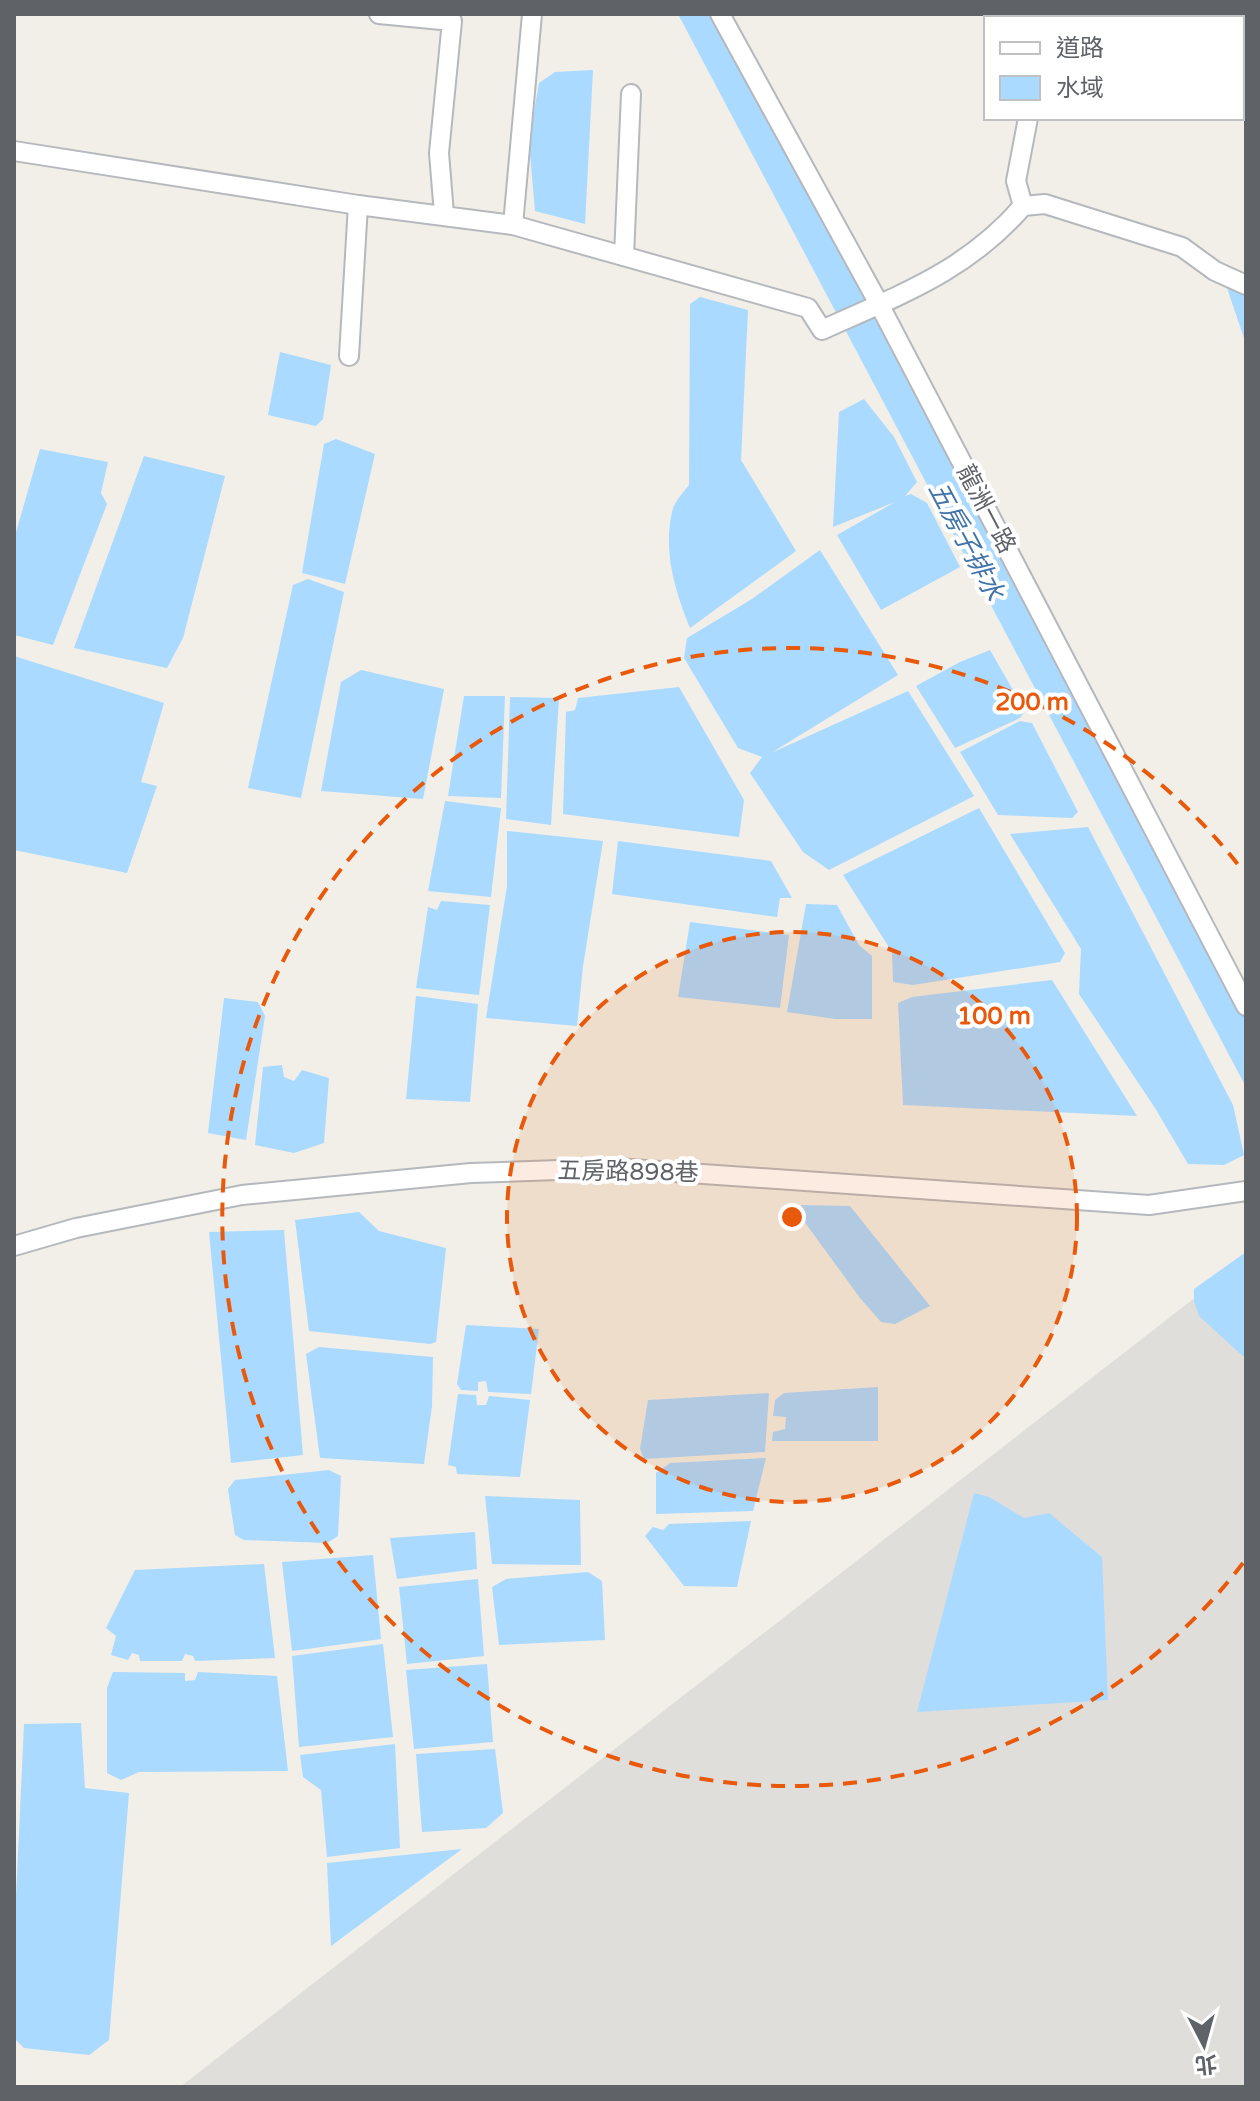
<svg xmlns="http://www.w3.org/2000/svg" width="1260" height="2101" font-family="'Varela Round','Noto Sans TC',sans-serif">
  <rect width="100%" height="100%" fill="#f1efe8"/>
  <!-- industrial -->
  <polygon fill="#e0deda" points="1246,1258 1246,2087 180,2087"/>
  <!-- water -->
  <g fill="#aadaff">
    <polygon points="678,14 716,14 1246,1013 1246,1087"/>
    <polygon points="593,70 585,224 535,211 529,142 539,83 555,72"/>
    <polygon points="1224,279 1246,290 1246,344"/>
    <path d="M700,297L748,310L741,460L796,551L690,628C675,591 663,552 672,512C674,502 683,493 689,485L690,304Z"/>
    <polygon points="280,352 331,365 323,419 316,426 268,415"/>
    <polygon points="864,399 894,437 917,482 905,496 911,494 927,503 960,567 881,610 837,535 895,502 833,527 839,412"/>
    <polygon points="336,439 375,454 345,584 302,573 324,444"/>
    <polygon points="40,449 108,462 101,493 107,504 53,645 14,635 14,539"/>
    <polygon points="144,456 225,476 183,638 167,668 74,648"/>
    <polygon points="820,550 898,675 771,753 908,691 974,796 829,870 803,852 750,773 762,757 738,748 684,658 687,638 752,599"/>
    <polygon points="308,579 344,592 301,798 248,788 293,585"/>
    <polygon points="990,650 1025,711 1020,718 955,748 916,686 960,662"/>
    <polygon points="14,656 164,703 141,782 157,786 127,873 14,850"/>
    <polygon points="361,670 444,689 423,799 321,791 341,682"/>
    <polygon points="679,687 744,800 739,837 563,814 566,712 575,710 578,698"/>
    <polygon points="464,696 505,696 501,798 448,796"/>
    <polygon points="510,697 559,698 551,825 506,819"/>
    <polygon points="1020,721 1032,723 1078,812 1072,818 998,815 960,752"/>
    <polygon points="445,801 501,808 491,897 428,891"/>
    <polygon points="979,808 1065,953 1060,962 913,985 893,982 892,952 843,875"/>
    <polygon points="1088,827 1233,1105 1244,1155 1224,1165 1188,1164 1155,1108 1079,994 1081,949 1010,834"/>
    <polygon points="507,831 603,841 583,966 577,1026 486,1018 507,886"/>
    <polygon points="618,841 771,861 792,898 780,898 777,917 612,894"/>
    <polygon points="441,901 490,905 479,995 416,988 428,907 437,910"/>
    <polygon points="806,904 837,905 859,945 872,956 872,1019 835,1019 787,1012"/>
    <polygon points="690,922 789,935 780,1008 678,997"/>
    <polygon points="1052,980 1137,1116 903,1105 898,1003 912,997"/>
    <polygon points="416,996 478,1004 470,1102 406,1099"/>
    <polygon points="224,998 258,1002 265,1016 246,1140 208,1133"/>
    <polygon points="282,1065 284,1077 294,1081 302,1070 329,1078 324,1143 294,1153 255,1145 263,1067"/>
    <polygon points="801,1205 850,1206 930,1306 895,1324 881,1322 860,1298 798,1213"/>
    <polygon points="359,1212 379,1231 446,1248 436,1342 430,1344 309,1331 295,1220"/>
    <polygon points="284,1230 303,1455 231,1463 209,1232"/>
    <polygon points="1246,1252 1246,1359 1199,1316 1194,1301 1194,1289"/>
    <polygon points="466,1325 539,1329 531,1394 488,1392 486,1381 478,1382 478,1391 461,1390 457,1384"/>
    <polygon points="319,1347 433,1357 432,1406 424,1464 320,1458 306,1354"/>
    <polygon points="878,1387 878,1441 772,1441 773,1432 785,1429 786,1417 773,1416 775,1400 784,1393"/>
    <polygon points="769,1393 765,1452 644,1459 640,1449 648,1400"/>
    <polygon points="458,1394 476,1395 477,1405 486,1405 489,1396 530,1400 520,1477 457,1474 456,1467 448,1465"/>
    <polygon points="766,1458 753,1511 656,1514 656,1473 670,1463"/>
    <polygon points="329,1470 341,1476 338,1536 327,1543 244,1540 235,1535 228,1489 235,1480"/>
    <polygon points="974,1493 989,1497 1024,1518 1049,1513 1102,1557 1108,1700 917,1712"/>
    <polygon points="485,1496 580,1500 581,1565 492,1564"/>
    <polygon points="751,1521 737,1587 684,1586 645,1536 653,1527 663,1530 669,1524"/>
    <polygon points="475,1532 477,1569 397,1579 390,1538"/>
    <polygon points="373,1555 381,1639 292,1651 282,1562"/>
    <polygon points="264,1564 275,1658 195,1661 193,1656 185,1654 182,1661 140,1661 139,1655 132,1653 128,1660 111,1655 116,1636 106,1628 135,1570"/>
    <polygon points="588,1572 602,1581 605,1640 499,1645 492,1587 506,1579"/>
    <polygon points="478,1579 484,1656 407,1664 399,1587"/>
    <polygon points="383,1644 393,1737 299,1747 292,1656"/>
    <polygon points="487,1664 493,1742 414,1749 406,1670"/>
    <polygon points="113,1672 185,1673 185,1681 195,1680 198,1672 277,1676 288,1771 139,1772 121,1780 107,1773 107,1688"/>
    <polygon points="81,1723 85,1788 129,1793 109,2040 89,2055 24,2048 14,2038 14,1940 24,1724"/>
    <polygon points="395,1744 400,1848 327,1857 321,1790 303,1777 300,1755"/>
    <polygon points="495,1749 503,1813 486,1828 422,1832 416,1754"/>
    <polygon points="462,1849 331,1946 327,1863"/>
  </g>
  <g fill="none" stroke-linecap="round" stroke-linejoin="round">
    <defs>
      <g id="minor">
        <polyline points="379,14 452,21 439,153 444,214"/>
        <polyline points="720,14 879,304 1246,1006"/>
        <polyline points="1051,18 1052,14"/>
        <path d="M14,151L358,205L513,225L808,308L822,330C899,295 966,272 1023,206L1045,204L1182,247L1215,271L1246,285"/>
        <polyline points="1023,206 1016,181 1028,118"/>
        <polyline points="513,225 532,14"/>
        <polyline points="624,256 631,94"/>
        <polyline points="349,356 358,205"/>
        <polyline points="14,1246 76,1228 242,1195 471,1173 617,1168 1149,1205 1246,1191"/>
      </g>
    </defs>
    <!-- minor casing -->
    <use href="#minor" stroke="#b5b8bc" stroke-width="22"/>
    <!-- minor -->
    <use href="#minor" stroke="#fff" stroke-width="18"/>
  </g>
  <!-- distance rings -->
  <circle cx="792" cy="1217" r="285" fill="#e8590c" fill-opacity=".12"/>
  <g fill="none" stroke="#e8590c" stroke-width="4" stroke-dasharray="14 10">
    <circle cx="792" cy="1217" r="285"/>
    <path d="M1243 1563A569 569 0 1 1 1243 871"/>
  </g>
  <g text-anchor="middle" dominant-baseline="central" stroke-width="8" stroke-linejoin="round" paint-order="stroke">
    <!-- street labels -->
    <g font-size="24" fill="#5f6368" stroke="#fff">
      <text transform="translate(986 509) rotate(62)">龍洲一路</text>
      <text transform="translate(628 1172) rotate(1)">五房路898巷</text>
    </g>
    <!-- water labels -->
    <g font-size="26" font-style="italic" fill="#4174aa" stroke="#fff">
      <text transform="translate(966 541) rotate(62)">五房子排水</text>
    </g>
  </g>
  <circle cx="792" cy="1217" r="12" fill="#e8590c" stroke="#fff" stroke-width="4"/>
  <g font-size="24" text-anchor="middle" font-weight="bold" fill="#e8590c" stroke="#fff" stroke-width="8" stroke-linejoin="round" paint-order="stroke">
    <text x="1032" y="710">200 m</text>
    <text x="994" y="1024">100 m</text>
  </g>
  <!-- border -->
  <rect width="1260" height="2101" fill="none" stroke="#5f6368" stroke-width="32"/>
  <!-- legend -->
  <rect x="984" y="16" width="260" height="104" fill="#ffffff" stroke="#bfc1c3" stroke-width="2"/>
  <rect x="1000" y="42" width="40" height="12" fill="#ffffff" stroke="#bfc1c3" stroke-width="2"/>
  <text x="1056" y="56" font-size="24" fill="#5f6368">道路</text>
  <rect x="1000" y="76" width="40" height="24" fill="#aadaff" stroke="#bfc1c3" stroke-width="2"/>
  <text x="1056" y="96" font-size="24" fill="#5f6368">水域</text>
  <!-- north arrow -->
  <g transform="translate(1204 2045) rotate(174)" stroke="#ffffff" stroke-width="6" paint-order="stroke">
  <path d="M0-6L14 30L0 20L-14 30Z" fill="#5f6368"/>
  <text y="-12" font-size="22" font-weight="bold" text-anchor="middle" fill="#5f6368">北</text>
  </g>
</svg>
